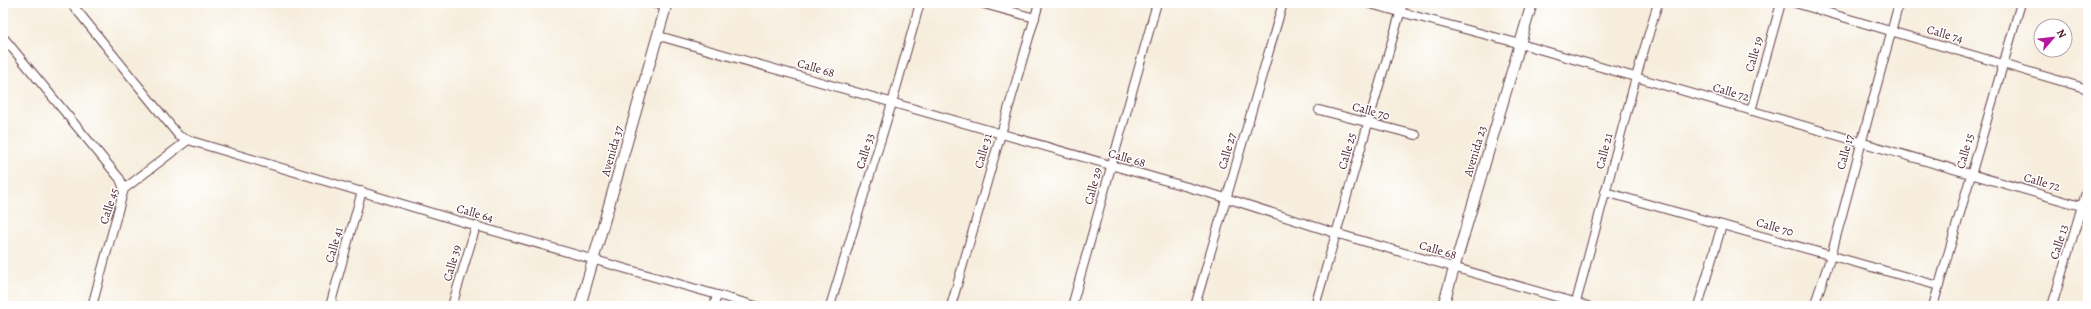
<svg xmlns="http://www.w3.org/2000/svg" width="2091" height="309" font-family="Alegreya,serif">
  <rect width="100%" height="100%" fill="#fff"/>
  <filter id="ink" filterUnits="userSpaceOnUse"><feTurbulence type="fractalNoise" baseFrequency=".025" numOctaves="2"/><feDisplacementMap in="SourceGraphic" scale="8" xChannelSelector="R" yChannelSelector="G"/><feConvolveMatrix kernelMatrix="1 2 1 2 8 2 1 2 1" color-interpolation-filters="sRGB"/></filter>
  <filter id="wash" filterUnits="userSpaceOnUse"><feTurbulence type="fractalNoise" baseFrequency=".012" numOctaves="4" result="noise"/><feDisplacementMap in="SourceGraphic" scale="16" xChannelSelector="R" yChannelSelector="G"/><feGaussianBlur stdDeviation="0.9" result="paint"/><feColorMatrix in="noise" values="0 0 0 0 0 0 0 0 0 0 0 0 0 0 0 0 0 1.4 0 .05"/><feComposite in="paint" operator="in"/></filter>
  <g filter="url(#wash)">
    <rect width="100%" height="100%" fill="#f6eddc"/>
  </g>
  <g filter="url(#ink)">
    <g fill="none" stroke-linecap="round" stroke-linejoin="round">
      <defs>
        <g id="minor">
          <polyline points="71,3 179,136 188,140 476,226 756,306"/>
          <polyline points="652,3 666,7"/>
          <polyline points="980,3 1035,18"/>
          <polyline points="1366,3 1521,44 2088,208"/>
          <polyline points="1795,3 2088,89"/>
          <polyline points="659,36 1226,198 1335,233 1588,306"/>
          <polyline points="3,37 120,179 124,189"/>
          <polyline points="1319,110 1416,135"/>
          <polyline points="1751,111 1781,3"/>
          <polyline points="1605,192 1939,286"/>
          <polyline points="92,306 124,189 188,140"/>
          <polyline points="330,306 362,191"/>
          <polyline points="452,306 476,226"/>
          <polyline points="714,306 717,295"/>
          <polyline points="830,306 892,103 920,3"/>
          <polyline points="951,306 1039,3"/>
          <polyline points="1072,306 1157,3"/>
          <polyline points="1195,306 1283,3"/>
          <polyline points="1315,306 1403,3"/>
          <polyline points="1575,306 1636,77 1658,3"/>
          <polyline points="1698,306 1722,225"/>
          <polyline points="1814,306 1831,256 1899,3"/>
          <polyline points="1933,306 2021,3"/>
          <polyline points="2052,306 2088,186"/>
        </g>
        <g id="tertiary">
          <polyline points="580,306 667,3"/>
          <polyline points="1443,306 1532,3"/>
        </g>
      </defs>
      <!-- minor casing -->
      <use href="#minor" stroke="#643e46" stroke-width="10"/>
      <!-- tertiary casing -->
      <use href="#tertiary" stroke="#643e46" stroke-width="12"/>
      <!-- minor -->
      <use href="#minor" stroke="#fff" stroke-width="8"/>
      <!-- tertiary -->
      <use href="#tertiary" stroke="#fff" stroke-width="10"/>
    </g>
  </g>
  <g text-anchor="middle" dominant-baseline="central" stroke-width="3" stroke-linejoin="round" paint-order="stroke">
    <!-- street labels -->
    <g font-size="12" fill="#4a1f2b" stroke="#fff">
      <text transform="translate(1945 34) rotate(16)">Calle 74</text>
      <text transform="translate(1754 54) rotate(-74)">Calle 19</text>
      <text transform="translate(816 68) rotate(16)">Calle 68</text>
      <text transform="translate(1731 92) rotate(16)">Calle 72</text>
      <text transform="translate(1371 111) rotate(15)">Calle 70</text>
      <text transform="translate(612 151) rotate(-74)">Avenida 37</text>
      <text transform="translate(865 151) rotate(-73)">Calle 33</text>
      <text transform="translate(983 151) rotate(-74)">Calle 31</text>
      <text transform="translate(1227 151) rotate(-74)">Calle 27</text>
      <text transform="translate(1347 151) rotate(-74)">Calle 25</text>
      <text transform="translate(1475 151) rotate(-73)">Avenida 23</text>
      <text transform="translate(1604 151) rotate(-75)">Calle 21</text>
      <text transform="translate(1965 151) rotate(-74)">Calle 15</text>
      <text transform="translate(1845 152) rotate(-75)">Calle 17</text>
      <text transform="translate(1127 158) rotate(16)">Calle 68</text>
      <text transform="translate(2042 182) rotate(16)">Calle 72</text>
      <text transform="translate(1093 186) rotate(-75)">Calle 29</text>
      <text transform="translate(109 206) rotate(-72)">Calle 45</text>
      <text transform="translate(475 213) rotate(16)">Calle 64</text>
      <text transform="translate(1775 227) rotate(16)">Calle 70</text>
      <text transform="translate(2059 242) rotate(-73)">Calle 13</text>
      <text transform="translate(334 245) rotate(-74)">Calle 41</text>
      <text transform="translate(1438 250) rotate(16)">Calle 68</text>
      <text transform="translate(452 263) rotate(-74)">Calle 39</text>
    </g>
  </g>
  <!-- margin -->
  <rect width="2091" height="309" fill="none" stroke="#fff" stroke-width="16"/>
  <!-- north arrow -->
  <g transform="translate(2053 38) rotate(62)"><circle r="19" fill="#ffffff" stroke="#b7a5aa"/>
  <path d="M0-3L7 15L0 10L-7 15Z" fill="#b5179e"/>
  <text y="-6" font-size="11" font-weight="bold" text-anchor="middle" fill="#4a1f2b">N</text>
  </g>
</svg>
